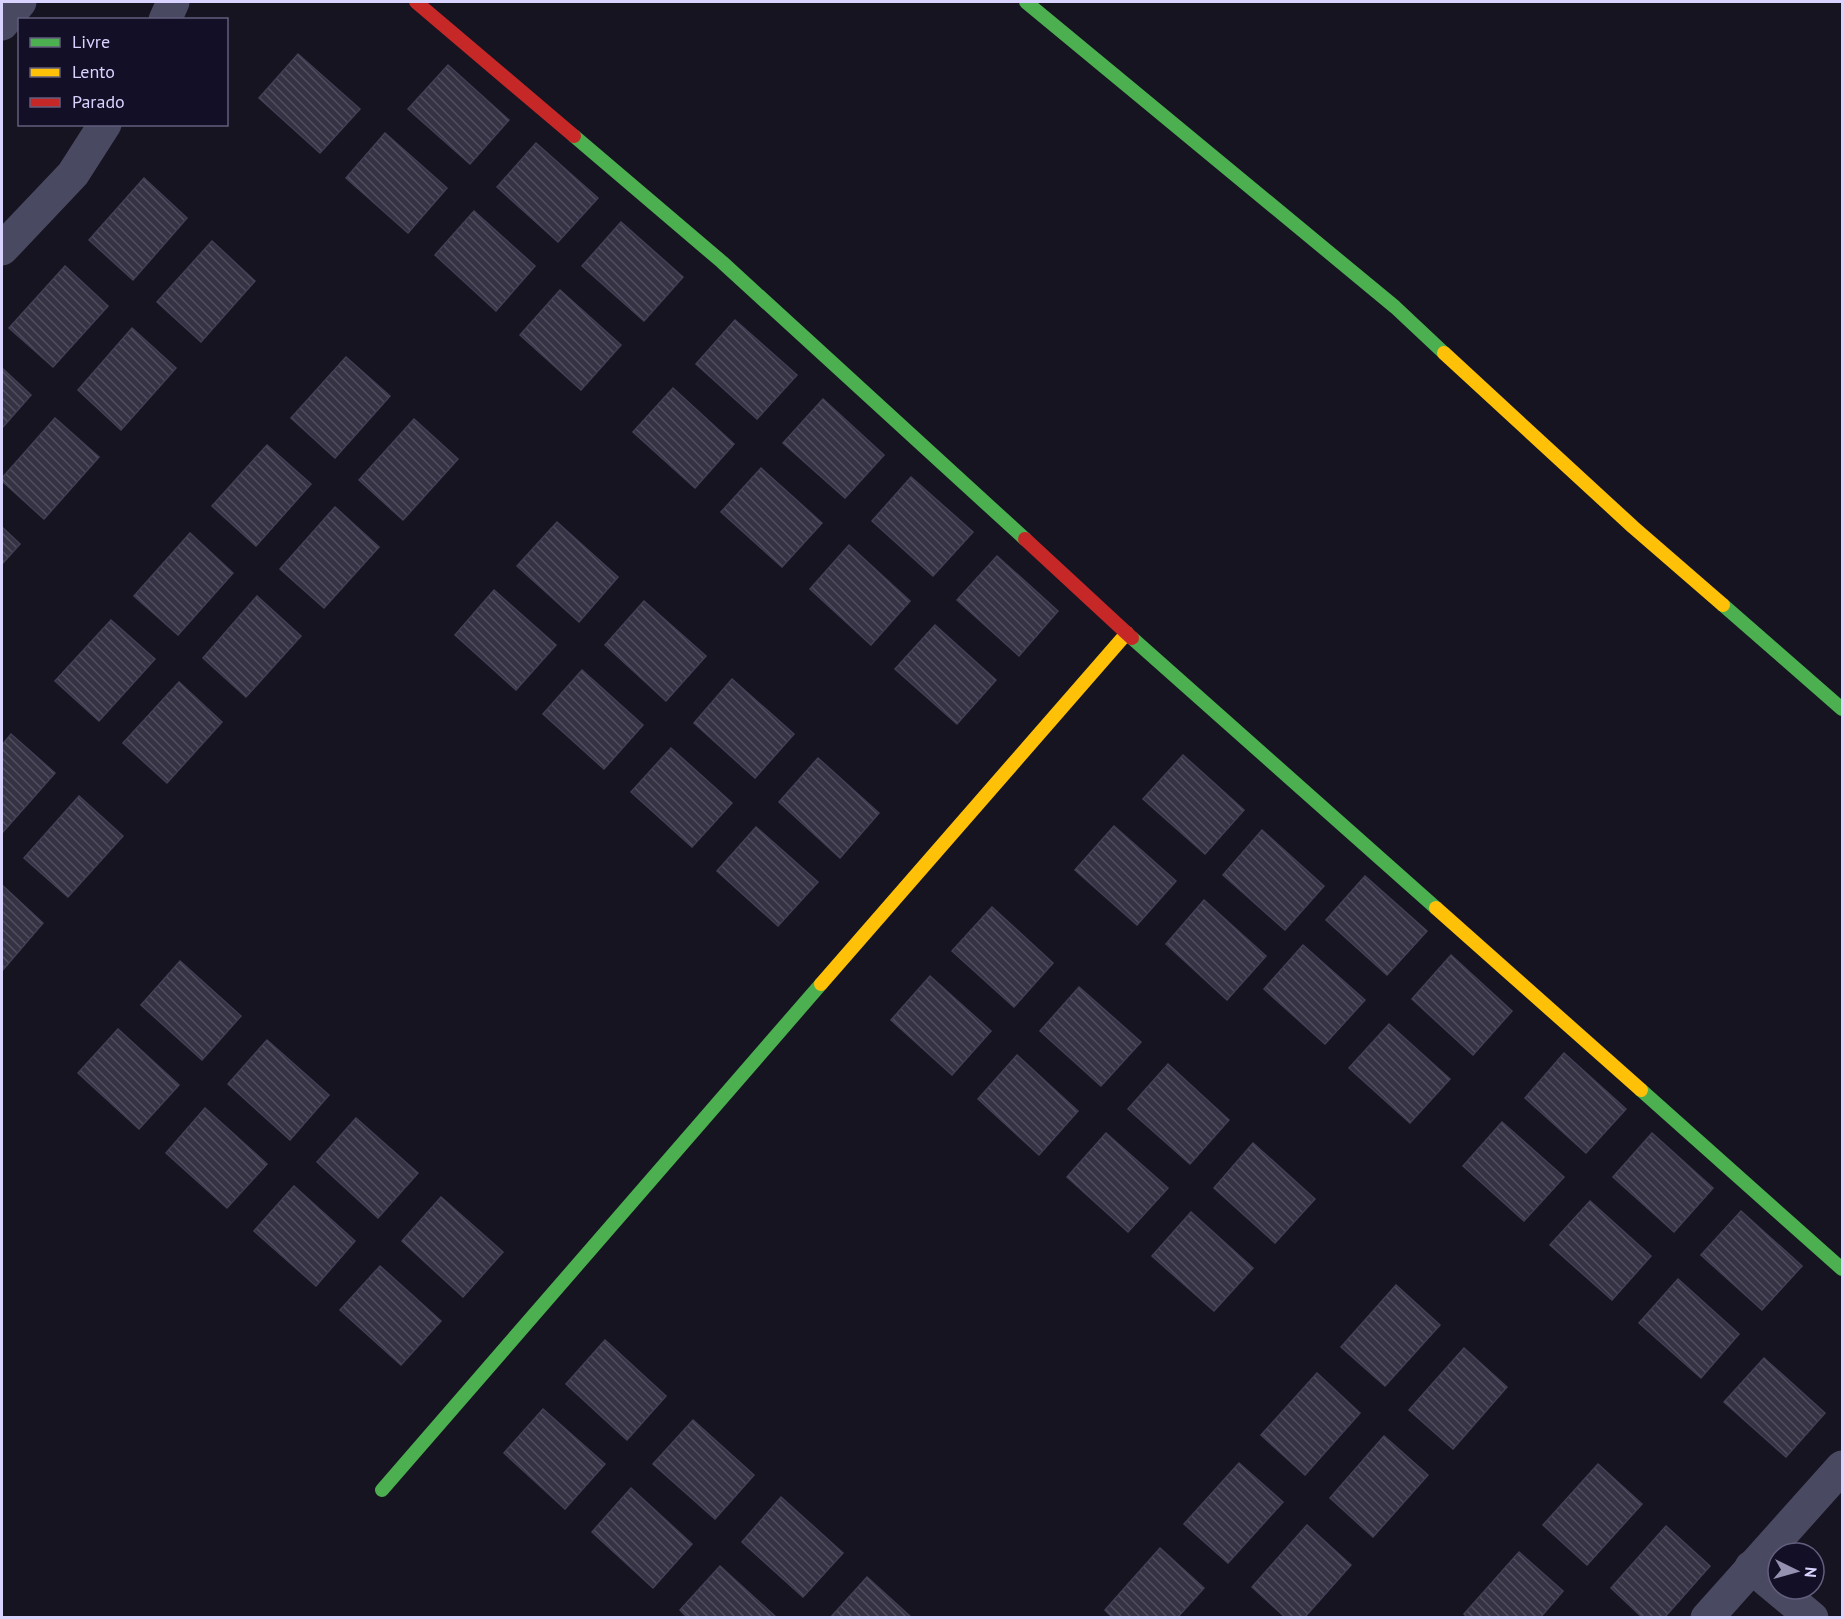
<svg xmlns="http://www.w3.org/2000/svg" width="1844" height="1619" font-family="'PT Sans',sans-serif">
  <defs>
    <pattern id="building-back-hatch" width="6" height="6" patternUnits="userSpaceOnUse" patternTransform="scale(1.5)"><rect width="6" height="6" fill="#343243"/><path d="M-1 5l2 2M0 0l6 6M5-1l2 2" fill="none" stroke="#514f5f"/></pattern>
  </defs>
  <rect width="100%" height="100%" fill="#161421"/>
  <!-- building -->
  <g fill="url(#building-back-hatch)" stroke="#433f54" stroke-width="1.5">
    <polygon points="298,54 360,109 320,153 259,98"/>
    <polygon points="448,65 509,120 470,164 408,109"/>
    <polygon points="385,133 447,188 408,233 346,178"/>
    <polygon points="536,143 598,198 558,242 497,187"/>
    <polygon points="144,178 187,218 133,280 89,240"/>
    <polygon points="474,211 535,266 496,311 435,255"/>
    <polygon points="621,222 683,277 644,321 582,266"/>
    <polygon points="212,241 255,281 201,342 157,302"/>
    <polygon points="65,266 108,306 53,367 9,328"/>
    <polygon points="560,290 621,345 581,390 520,335"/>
    <polygon points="735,320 797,375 757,419 696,364"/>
    <polygon points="132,328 176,368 121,430 78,390"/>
    <polygon points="346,357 390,396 335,458 291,418"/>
    <polygon points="2,368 31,395 2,428"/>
    <polygon points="673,388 734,444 695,488 633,432"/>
    <polygon points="823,399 884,455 845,498 783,443"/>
    <polygon points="55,418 99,457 44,519 2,481 2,478"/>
    <polygon points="414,419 458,459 403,520 359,480"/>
    <polygon points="267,445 311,484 256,546 212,506"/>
    <polygon points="761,468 822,523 782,567 721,512"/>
    <polygon points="911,477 973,532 933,576 872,521"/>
    <polygon points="335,507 379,547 324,608 280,569"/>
    <polygon points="557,522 618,577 579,622 517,566"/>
    <polygon points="2,527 20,544 2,564"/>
    <polygon points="190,533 233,573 178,635 134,596"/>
    <polygon points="849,545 910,601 871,645 810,589"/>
    <polygon points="997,556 1058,611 1019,656 957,600"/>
    <polygon points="494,590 556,645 516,690 455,635"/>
    <polygon points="257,596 301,636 246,697 203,658"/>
    <polygon points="644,601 706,656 666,701 605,645"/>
    <polygon points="111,620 155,659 99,721 55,681"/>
    <polygon points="935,625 996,680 957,724 895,669"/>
    <polygon points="582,670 643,725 604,769 543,714"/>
    <polygon points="732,679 794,734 755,778 694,723"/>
    <polygon points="179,682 222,722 167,783 123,743"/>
    <polygon points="11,734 55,773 2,833 2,745"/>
    <polygon points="671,748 732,803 692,847 631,792"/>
    <polygon points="1183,755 1244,810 1205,854 1143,799"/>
    <polygon points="818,758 879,813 840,858 779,802"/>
    <polygon points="79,796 123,836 68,897 24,858"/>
    <polygon points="1114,826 1176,881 1137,925 1075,870"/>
    <polygon points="756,827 818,882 778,926 717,871"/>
    <polygon points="1262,830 1324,886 1285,930 1223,875"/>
    <polygon points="1365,876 1427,931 1387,975 1326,920"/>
    <polygon points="2,885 43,923 2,971"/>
    <polygon points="1204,900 1266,956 1227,1000 1166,944"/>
    <polygon points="992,907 1053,963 1014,1007 952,951"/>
    <polygon points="1303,945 1365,1000 1325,1044 1264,989"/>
    <polygon points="1451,955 1512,1011 1473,1055 1412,999"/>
    <polygon points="180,961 241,1016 202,1060 141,1005"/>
    <polygon points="930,976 991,1031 952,1075 891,1020"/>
    <polygon points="1079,987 1141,1042 1101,1086 1040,1031"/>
    <polygon points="1389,1024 1450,1079 1410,1123 1349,1068"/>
    <polygon points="118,1029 179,1085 139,1129 78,1073"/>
    <polygon points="267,1040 329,1095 290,1140 228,1084"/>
    <polygon points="1564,1053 1626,1109 1586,1153 1525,1098"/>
    <polygon points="1017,1055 1078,1111 1039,1155 978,1099"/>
    <polygon points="1168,1064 1229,1120 1190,1164 1128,1109"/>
    <polygon points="205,1108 267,1164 227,1208 166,1153"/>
    <polygon points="356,1118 418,1173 378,1218 317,1162"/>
    <polygon points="1502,1122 1564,1177 1524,1221 1463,1166"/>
    <polygon points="1106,1133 1168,1188 1128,1232 1067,1177"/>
    <polygon points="1652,1133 1713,1188 1674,1232 1613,1177"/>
    <polygon points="1253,1143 1315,1199 1275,1243 1214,1188"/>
    <polygon points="294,1186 355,1241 316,1286 254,1231"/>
    <polygon points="441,1197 503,1252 463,1297 402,1241"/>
    <polygon points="1590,1201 1651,1256 1612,1300 1550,1245"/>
    <polygon points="1741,1211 1802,1266 1762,1310 1701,1255"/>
    <polygon points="1191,1212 1253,1268 1214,1311 1152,1256"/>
    <polygon points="380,1266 441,1321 401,1365 340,1310"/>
    <polygon points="1678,1279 1739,1334 1701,1378 1639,1323"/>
    <polygon points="1396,1285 1440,1325 1385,1386 1341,1347"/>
    <polygon points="605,1340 666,1396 627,1440 566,1384"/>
    <polygon points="1464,1348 1507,1387 1453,1449 1409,1410"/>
    <polygon points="1764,1358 1825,1413 1786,1457 1724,1402"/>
    <polygon points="1317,1373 1360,1413 1305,1475 1261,1435"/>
    <polygon points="543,1409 605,1464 565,1509 504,1453"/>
    <polygon points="693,1420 754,1475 715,1519 653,1464"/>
    <polygon points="1384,1436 1428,1475 1373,1537 1330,1498"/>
    <polygon points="1239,1463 1283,1502 1228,1563 1184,1524"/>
    <polygon points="1598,1464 1642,1504 1587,1565 1543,1525"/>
    <polygon points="631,1488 692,1544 653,1588 592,1532"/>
    <polygon points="781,1497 843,1553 803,1597 742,1542"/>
    <polygon points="1307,1525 1351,1565 1304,1618 1286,1618 1252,1587"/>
    <polygon points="1666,1526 1710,1566 1664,1618 1643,1618 1611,1588"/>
    <polygon points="1160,1548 1204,1588 1177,1618 1113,1618 1105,1610"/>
    <polygon points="1519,1552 1563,1591 1540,1618 1468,1618 1464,1614"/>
    <polygon points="720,1566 777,1618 688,1618 680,1610"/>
    <polygon points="867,1577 912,1618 830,1618"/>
  </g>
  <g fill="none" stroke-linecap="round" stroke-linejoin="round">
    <!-- street -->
    <g stroke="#4a4962" stroke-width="33">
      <polyline points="165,20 173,2"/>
      <polyline points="2,24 20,2"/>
      <polyline points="2,249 73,174 105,124"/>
      <polyline points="1751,1567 1812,1618"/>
      <polyline points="1707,1618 1842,1467"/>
    </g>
    <!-- fast -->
    <g stroke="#4caf50" stroke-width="14">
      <polyline points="1026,2 1395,307 1444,353"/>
      <polyline points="574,136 722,262 1025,539"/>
      <polyline points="1723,605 1842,709"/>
      <polyline points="1132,638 1436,908"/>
      <polyline points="1641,1090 1842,1269"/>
      <polyline points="382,1490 821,984"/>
    </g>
    <!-- slow -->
    <g stroke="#ffc107" stroke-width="14">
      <polyline points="1444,353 1633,527 1723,605"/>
      <polyline points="1436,908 1641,1090"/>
      <polyline points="821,984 1127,633"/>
    </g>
    <!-- jam -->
    <g stroke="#c62828" stroke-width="14">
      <polyline points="416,2 574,136"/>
      <polyline points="1025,539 1132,638"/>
    </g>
  </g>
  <!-- border -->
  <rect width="1844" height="1619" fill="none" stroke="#d9d4ff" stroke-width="6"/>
  <!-- legend -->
  <rect x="18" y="18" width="210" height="108" fill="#130f26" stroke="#625e7d" stroke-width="1.5"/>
  <rect x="30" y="38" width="30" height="9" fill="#4caf50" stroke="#625e7d" stroke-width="1.5"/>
  <text x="72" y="48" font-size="18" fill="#d9d4ff">Livre</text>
  <rect x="30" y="68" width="30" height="9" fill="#ffc107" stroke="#625e7d" stroke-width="1.5"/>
  <text x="72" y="78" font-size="18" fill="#d9d4ff">Lento</text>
  <rect x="30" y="98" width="30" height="9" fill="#c62828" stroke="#625e7d" stroke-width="1.5"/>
  <text x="72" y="108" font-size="18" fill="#d9d4ff">Parado</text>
  <!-- north arrow -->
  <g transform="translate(1796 1571) rotate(95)"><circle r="28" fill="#130f26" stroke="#625e7d" stroke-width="1.5"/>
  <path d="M0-4.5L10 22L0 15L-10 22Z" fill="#9591b1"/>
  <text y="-9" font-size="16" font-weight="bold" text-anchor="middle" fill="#d9d4ff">N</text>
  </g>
</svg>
